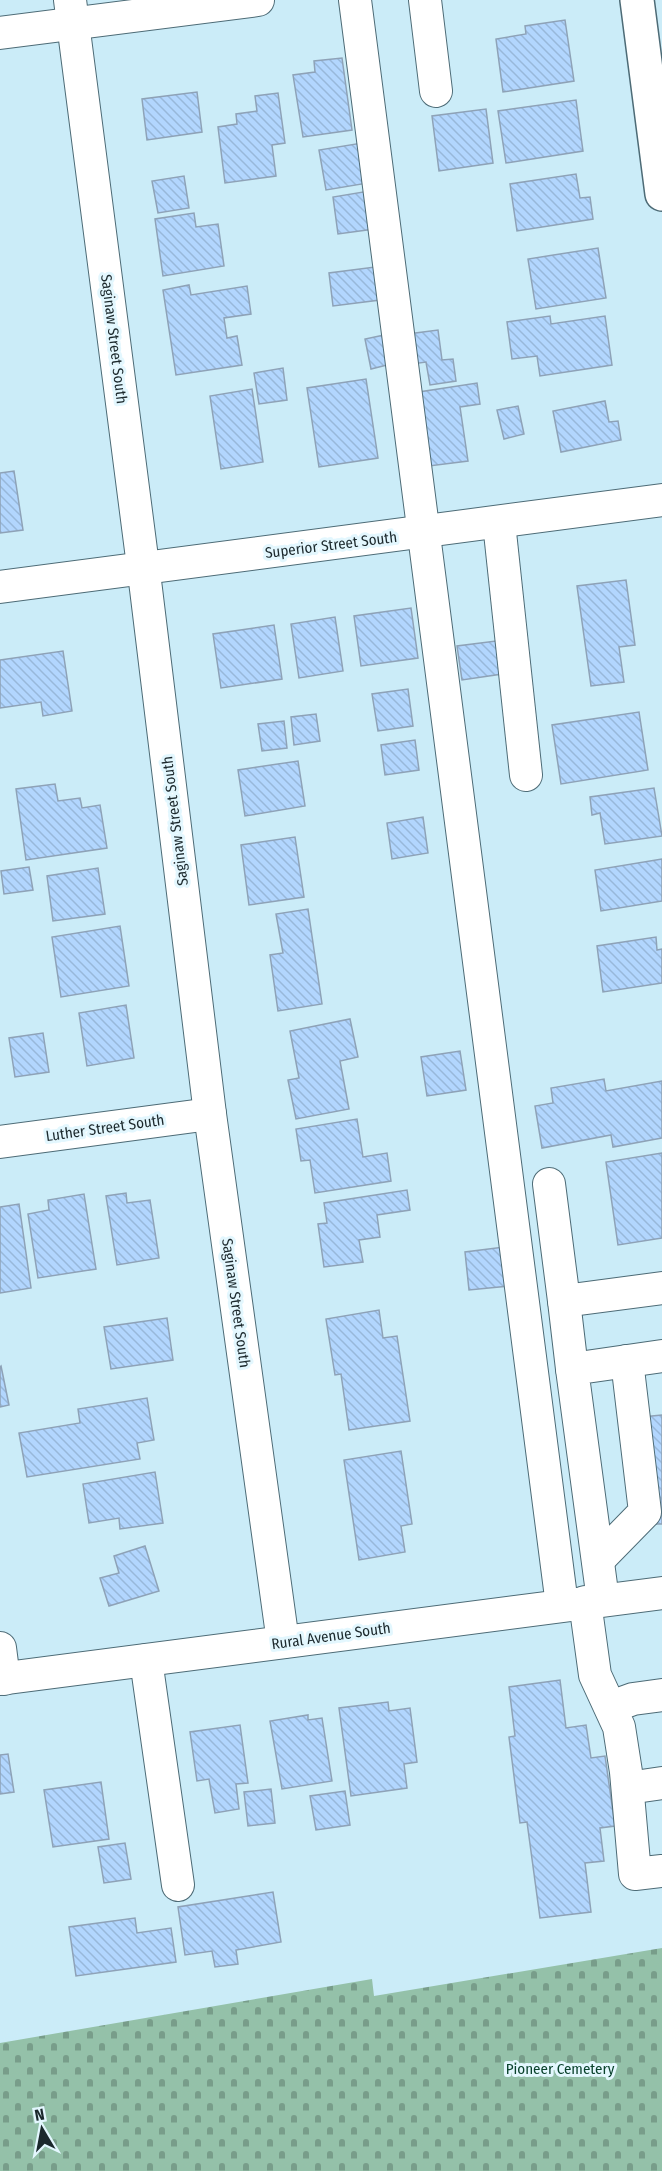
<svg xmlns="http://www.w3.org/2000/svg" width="662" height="2171" font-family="'Fira Sans Condensed',sans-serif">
  <defs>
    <pattern id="cemetery-stones" width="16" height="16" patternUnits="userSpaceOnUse" patternTransform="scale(1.5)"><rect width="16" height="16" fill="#94c1a9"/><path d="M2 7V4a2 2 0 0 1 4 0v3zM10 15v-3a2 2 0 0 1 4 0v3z" fill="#789d8a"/></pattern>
    <pattern id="building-back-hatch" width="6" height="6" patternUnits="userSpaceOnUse" patternTransform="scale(1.5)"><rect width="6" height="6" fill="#b2d6fe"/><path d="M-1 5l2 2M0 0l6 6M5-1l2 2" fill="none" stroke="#98b8da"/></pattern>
  </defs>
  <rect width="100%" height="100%" fill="#cbecf8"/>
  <!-- cemetery -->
  <polygon fill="url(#cemetery-stones)" points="662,1948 662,2171 0,2171 0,2043 372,1979 374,1996"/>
  <!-- building -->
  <g fill="url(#building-back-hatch)" stroke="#8ea2b7" stroke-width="1.5">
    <polygon points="565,20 574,81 503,92 496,39 526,34 525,26"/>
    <polygon points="342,58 352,130 303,137 293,75 315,72 314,61"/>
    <polygon points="197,92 202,132 147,140 142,99"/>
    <polygon points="278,93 285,143 272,145 276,176 225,183 218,127 237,124 236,114 257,111 255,96"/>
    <polygon points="576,100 583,151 506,163 498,111"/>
    <polygon points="486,109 493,163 439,171 432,116"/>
    <polygon points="362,143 368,183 326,190 319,150"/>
    <polygon points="576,174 580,198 590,197 593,219 517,231 510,184"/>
    <polygon points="184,176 189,208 158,213 152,181"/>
    <polygon points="369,191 374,229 338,234 333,197"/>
    <polygon points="194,213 196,227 218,224 224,266 163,276 155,219"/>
    <polygon points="598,248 606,298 536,309 528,259"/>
    <polygon points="375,267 380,300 333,306 329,273"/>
    <polygon points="189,285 191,295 247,286 251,314 224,318 227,338 237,336 242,365 176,375 163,290"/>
    <polygon points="550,316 551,324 605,316 612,365 540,376 537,356 512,359 507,322"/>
    <polygon points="438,330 442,360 453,359 456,381 430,385 426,362 412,364 408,334"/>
    <polygon points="389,334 395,363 371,369 365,339"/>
    <polygon points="283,368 287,400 259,404 254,373"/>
    <polygon points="366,379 378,458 319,467 307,388"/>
    <polygon points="477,383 480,404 460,407 468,461 429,466 419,392"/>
    <polygon points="252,389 263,462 221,469 210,396"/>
    <polygon points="605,401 609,422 618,421 621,440 561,452 553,411"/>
    <polygon points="518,406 524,434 504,439 497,410"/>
    <polygon points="14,471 23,530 0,533 0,473"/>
    <polygon points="626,580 635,645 619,647 624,682 591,686 577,586"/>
    <polygon points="411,608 418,658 361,666 354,616"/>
    <polygon points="335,617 343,671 299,678 291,624"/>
    <polygon points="274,625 282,679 221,688 213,634"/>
    <polygon points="496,641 502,674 462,680 457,646"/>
    <polygon points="63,651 72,711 43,716 41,702 0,708 0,660"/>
    <polygon points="408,689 413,726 378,731 372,694"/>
    <polygon points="639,712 648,770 561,784 552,725"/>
    <polygon points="316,714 320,741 294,745 291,717"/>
    <polygon points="284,721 287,748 262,751 258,724"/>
    <polygon points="415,740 419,770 385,775 381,745"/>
    <polygon points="298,761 305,806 245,816 238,770"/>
    <polygon points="55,784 58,801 80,798 82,808 100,805 107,848 26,860 16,789"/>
    <polygon points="654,788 662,836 605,844 600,813 592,815 590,797"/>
    <polygon points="423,817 428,853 392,859 387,823"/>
    <polygon points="295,837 304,897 249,905 241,845"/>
    <polygon points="662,859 662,901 601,911 595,870"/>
    <polygon points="29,867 33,890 4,894 1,871"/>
    <polygon points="98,868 105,914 53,921 47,876"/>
    <polygon points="308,909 322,1004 278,1011 270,955 283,953 276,914"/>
    <polygon points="120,926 129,986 61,997 52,937"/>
    <polygon points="656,937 657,950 662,949 662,983 603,992 597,946"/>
    <polygon points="126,1005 134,1058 87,1066 79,1013"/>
    <polygon points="350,1019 358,1057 340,1061 349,1109 296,1119 288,1080 299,1078 290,1031"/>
    <polygon points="43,1033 49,1072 15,1077 9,1038"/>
    <polygon points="460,1051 466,1090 427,1096 421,1057"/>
    <polygon points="604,1079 606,1091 662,1081 662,1138 613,1147 611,1135 542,1148 535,1106 553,1103 551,1088"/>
    <polygon points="357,1119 363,1157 387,1153 391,1181 315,1193 310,1160 301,1161 296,1129"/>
    <polygon points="662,1153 662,1238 618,1245 606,1162"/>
    <polygon points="407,1190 410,1210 377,1215 380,1237 359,1240 363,1262 324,1267 318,1224 327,1223 324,1203"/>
    <polygon points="126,1193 127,1203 150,1200 159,1258 117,1265 106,1196"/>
    <polygon points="84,1194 96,1269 38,1278 28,1214 49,1210 48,1200"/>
    <polygon points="19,1204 31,1288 0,1293 0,1207"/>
    <polygon points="504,1247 509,1286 469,1290 465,1252"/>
    <polygon points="379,1310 383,1338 397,1336 410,1421 349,1430 341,1374 335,1375 326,1319"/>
    <polygon points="167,1318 173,1360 111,1369 104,1327"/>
    <polygon points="1,1366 9,1405 0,1407 0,1367"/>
    <polygon points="147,1398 154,1440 137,1443 140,1459 27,1477 19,1433 80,1423 78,1409"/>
    <polygon points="662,1415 662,1524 656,1524 642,1417"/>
    <polygon points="401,1451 412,1524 401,1526 405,1552 359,1560 344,1460"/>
    <polygon points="155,1472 163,1523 120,1529 119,1518 89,1523 83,1484"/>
    <polygon points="145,1546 159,1591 109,1606 100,1578 119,1573 114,1556"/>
    <polygon points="560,1680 566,1728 586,1725 591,1758 605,1756 615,1826 600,1828 604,1861 585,1863 591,1912 540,1918 527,1822 520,1823 509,1737 515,1736 509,1687"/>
    <polygon points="388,1702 389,1711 410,1708 417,1762 404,1764 407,1788 351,1796 339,1708"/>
    <polygon points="308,1715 308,1720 322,1718 332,1781 282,1789 270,1721"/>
    <polygon points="240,1725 248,1783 236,1784 239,1809 215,1813 209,1779 197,1781 190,1732"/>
    <polygon points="8,1754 14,1792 0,1794 0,1755"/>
    <polygon points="101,1782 109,1839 53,1847 44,1790"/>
    <polygon points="271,1789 275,1823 248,1826 244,1792"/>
    <polygon points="345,1791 350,1825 316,1830 310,1796"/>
    <polygon points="125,1843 131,1879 104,1883 98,1847"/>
    <polygon points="273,1892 281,1942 236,1950 238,1964 215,1967 212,1951 185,1955 178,1907"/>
    <polygon points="135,1918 137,1933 171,1928 176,1962 76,1976 69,1927"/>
  </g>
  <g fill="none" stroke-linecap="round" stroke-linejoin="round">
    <defs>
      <g id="minor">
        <polyline points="70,0 146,589 210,1114 283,1642"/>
        <polyline points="355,0 562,1605"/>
        <polyline points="425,0 436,91"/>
        <polyline points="0,33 258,0"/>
        <polyline points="499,523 526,775"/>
        <polyline points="0,587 662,500"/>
        <polyline points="0,1142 210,1114"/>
        <polyline points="549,1184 564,1301 662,1288"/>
        <polyline points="564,1301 572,1369"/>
        <polyline points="598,1560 645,1512 627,1361"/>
        <polyline points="603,1600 572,1369 662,1356"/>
        <polyline points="585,1602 595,1675 619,1727 626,1772 635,1874 662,1871"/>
        <polyline points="0,1648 4,1679"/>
        <polyline points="146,1660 178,1885"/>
        <polyline points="0,1679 662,1593"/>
        <polyline points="611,1707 633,1699 662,1695"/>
        <polyline points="628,1788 662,1783"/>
      </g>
      <polyline id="major" points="637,0 662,194"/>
    </defs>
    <!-- minor casing -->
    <use href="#minor" stroke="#4d6b76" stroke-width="34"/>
    <!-- major casing -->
    <use href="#major" stroke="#4d6b76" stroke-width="36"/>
    <!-- minor -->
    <use href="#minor" stroke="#fff" stroke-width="32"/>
    <!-- major -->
    <use href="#major" stroke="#fff" stroke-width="33"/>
  </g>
  <g text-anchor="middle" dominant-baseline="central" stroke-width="6" stroke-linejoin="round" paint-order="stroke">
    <!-- street labels -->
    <g font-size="15" fill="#1b282c" stroke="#e3f7fe">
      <text transform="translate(114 339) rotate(83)">Saginaw Street South</text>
      <text transform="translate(331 545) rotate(-7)">Superior Street South</text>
      <text transform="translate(175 821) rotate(-97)">Saginaw Street South</text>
      <text transform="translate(105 1128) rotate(-8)">Luther Street South</text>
      <text transform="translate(236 1303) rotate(82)">Saginaw Street South</text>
      <text transform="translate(331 1636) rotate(-8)">Rural Avenue South</text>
    </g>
    <!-- park labels -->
    <g font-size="15" fill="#09422c" stroke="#e3f7fe">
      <text x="560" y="2069">Pioneer Cemetery</text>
    </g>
  </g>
  <!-- north arrow -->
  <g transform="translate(42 2129) rotate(350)" stroke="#e3f7fe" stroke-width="4.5" paint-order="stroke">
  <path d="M0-4.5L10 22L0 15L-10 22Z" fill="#1b282c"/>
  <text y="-9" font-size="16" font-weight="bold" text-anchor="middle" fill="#1b282c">N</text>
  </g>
</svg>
